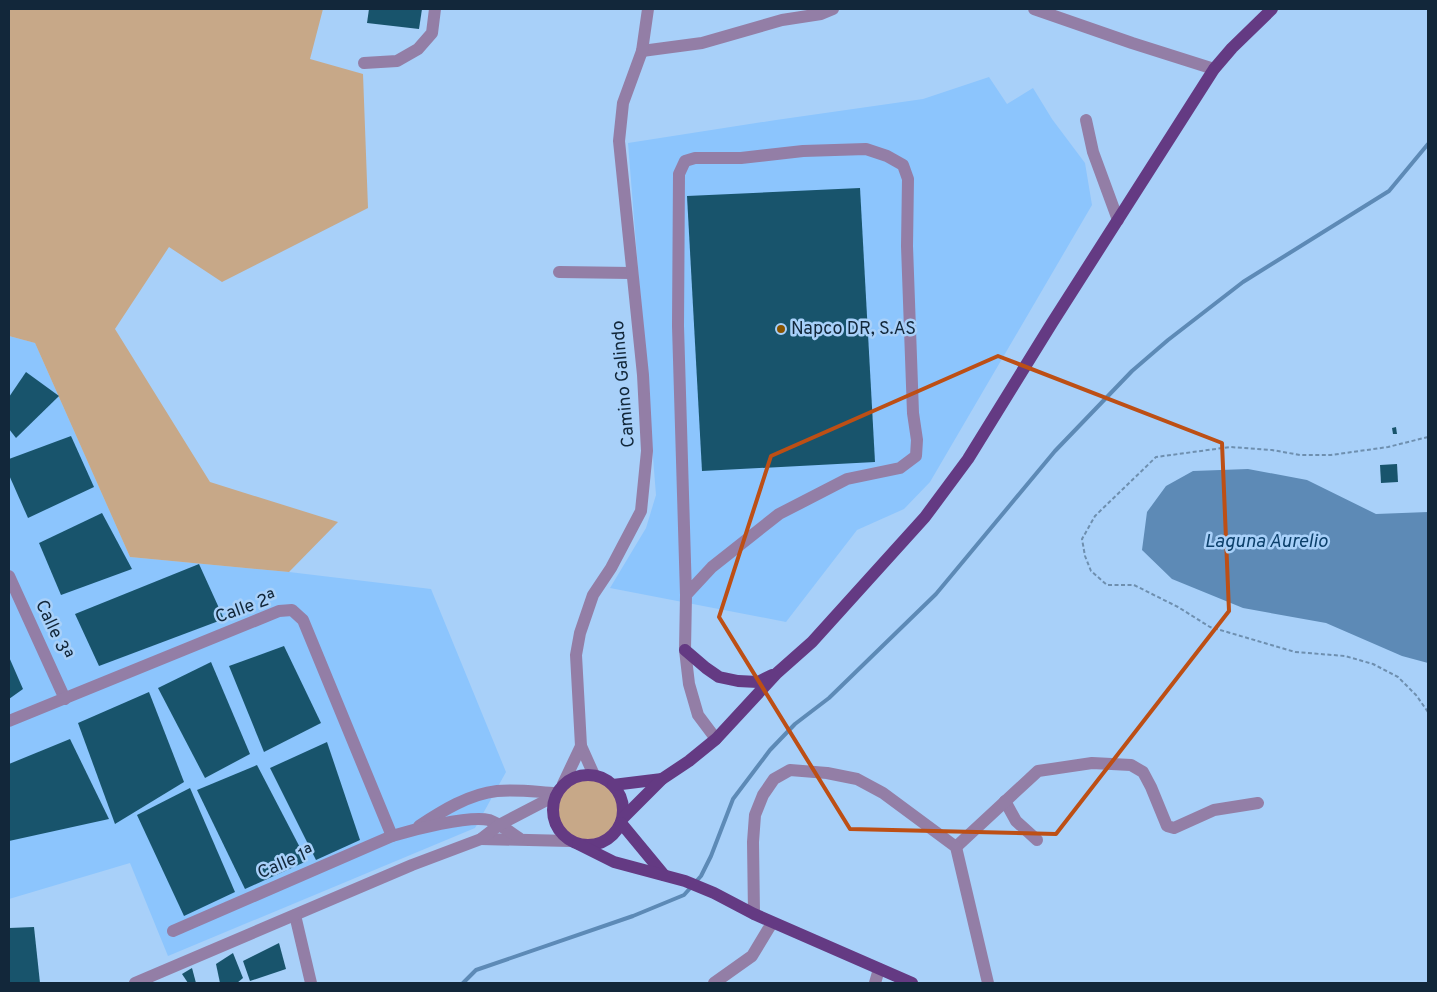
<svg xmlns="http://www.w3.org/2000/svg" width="1437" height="992" font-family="Overpass,sans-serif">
  <rect width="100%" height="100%" fill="#a8d0f9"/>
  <!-- built -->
  <g fill="#8cc5fd">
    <polygon points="989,77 1007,104 1033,88 1052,119 1085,163 1092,205 930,482 904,509 857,530 786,622 610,588 646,528 656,495 628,143 776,120 923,99"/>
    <polygon points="9,336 35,343 130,557 289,572 431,589 506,772 475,828 168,956 130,863 9,899"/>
  </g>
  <!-- green -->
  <g fill="#c7a888">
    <polygon points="9,9 323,9 310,59 363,74 368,208 222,282 169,247 115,329 210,482 338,522 289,572 130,557 35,343 9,336"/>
    <circle cx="587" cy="810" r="31"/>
  </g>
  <!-- water -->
  <polygon fill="#5d8ab6" points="1248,469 1307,480 1376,514 1428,512 1428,663 1402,656 1326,623 1243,608 1172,579 1142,550 1147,512 1166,486 1193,471"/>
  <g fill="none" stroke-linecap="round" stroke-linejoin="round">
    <!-- stream -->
    <polyline stroke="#5d8ab6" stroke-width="4" points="463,983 476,970 633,916 684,895 701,876 711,856 733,799 770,750 795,724 829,698 936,594 1055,451 1132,371 1168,340 1243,282 1389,191 1428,144"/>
  </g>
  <!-- building -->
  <g fill="#18546c">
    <polygon points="369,9 422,9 419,29 367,23"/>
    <polygon points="860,188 875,462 702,471 687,196"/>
    <polygon points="26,372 59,396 16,438 9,429 9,397"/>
    <polygon points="1396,427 1397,434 1393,434 1392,428"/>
    <polygon points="71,436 94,487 28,518 9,475 9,459"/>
    <polygon points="1397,464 1398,482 1381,483 1380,465"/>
    <polygon points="102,513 132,569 61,595 39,543"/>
    <polygon points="199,564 224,619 99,666 75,614"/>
    <polygon points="284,646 321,723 264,752 229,666"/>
    <polygon points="9,657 23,689 9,699"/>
    <polygon points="211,662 250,754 205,778 158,688"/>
    <polygon points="149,692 184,782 115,824 78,723"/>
    <polygon points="70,739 109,819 9,841 9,764"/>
    <polygon points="327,742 360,840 316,860 270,768"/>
    <polygon points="257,765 307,861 245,889 197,790"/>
    <polygon points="190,788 235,892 184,916 137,815"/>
    <polygon points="34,927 40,983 9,983 9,928"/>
    <polygon points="279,943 286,969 250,981 243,961"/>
    <polygon points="233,953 243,978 237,983 220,983 216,964"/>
    <polygon points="192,968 196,983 188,983 182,974"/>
  </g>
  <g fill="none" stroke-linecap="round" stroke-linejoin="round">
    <!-- path -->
    <polyline stroke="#6e8faf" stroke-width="2" stroke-dasharray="4 2.5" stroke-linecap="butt" points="1428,437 1388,447 1331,455 1300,455 1272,450 1230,447 1156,457 1095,516 1082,539 1085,556 1091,571 1107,585 1134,585 1178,607 1210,627 1295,652 1345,656 1373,664 1398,677 1416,695 1428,712"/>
    <!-- minor -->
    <g stroke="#937ea6" stroke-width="12">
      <polyline points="1034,9 1132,43 1214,69"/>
      <polyline points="642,51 702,43 782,20 821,14 833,9"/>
      <polyline points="364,63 397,61 418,49 432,33 435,9"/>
      <polyline points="1086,120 1093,152 1118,220"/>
      <polyline points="559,272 631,273"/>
      <polyline points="9,576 65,699"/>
      <polyline points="686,595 712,567 779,514 847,479 900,468 916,456 917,440 913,413 907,246 908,179 903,165 887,156 866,149 803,151 741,158 695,158 685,161 679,174 678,326 686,595 685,650 689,684 698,715 716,739"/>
      <polyline points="9,721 279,611 292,610 303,620 392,836"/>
      <polyline points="594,775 581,746 576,655 580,633 593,595 611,568 641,511 647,451 643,375 619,141 623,103 642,51 648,9"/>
      <polyline points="563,784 581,746"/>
      <polyline points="1005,801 1016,821 1037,840"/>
      <path d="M419,826C442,811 469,794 497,791C517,789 537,792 556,793"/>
      <polyline points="481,839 570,841"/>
      <polyline points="956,847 1038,771 1092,763 1131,765 1143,772 1151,787 1167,826 1174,828 1214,810 1258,803"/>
      <polyline points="754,914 753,842 755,815 763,795 774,779 790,770 827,773 857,779 883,793 956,847 988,983"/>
      <polyline points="295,915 311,983"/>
      <path d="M173,931L392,836C412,830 469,815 489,820C500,824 510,832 519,838"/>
      <polyline points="135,983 412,865 481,839 499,825 545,801 554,798"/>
      <polyline points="714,983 752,956 772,923"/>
      <polyline points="875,983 879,969"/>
    </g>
    <!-- major -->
    <g stroke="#643a83" stroke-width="12">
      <polyline points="685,650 706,668 719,677 738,681 758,682 772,675"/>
      <circle cx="588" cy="810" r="35"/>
      <polyline points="613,785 662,779"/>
      <polyline points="623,818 662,779 689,761 716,739 777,673 812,642 925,517 968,459 1052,323 1214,69 1232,48 1272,9"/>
      <polyline points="621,823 664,875"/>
      <polyline points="578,844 614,862 685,881 714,893 754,914 912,983"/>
    </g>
  </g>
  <!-- marked area -->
  <path fill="none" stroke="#bd4f15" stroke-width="4" stroke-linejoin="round" d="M998,356L1222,443L1229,611L1056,834L850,829L719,617L771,456Z"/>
  <!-- markers -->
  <circle fill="#885400" stroke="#a8d0f9" stroke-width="2" cx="781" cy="329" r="5"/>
  <g text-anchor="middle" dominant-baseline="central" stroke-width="5" stroke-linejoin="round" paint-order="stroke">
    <!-- poi labels -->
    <g font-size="18" fill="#12273a" stroke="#a8d0f9" text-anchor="start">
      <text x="791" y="329">Napco DR, S.AS</text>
    </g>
    <!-- street labels -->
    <g font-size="18" fill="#12273a" stroke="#a8d0f9">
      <text transform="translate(624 384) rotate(-95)">Camino Galindo</text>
      <text transform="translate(246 608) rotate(-20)">Calle 2ª</text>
      <text transform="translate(53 630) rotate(65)">Calle 3ª</text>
      <text transform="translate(286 863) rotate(-23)">Calle 1ª</text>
    </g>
    <!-- water labels -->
    <g font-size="19" font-style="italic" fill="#0c406b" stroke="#a8d0f9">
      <text x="1266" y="542">Laguna Aurelio</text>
    </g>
  </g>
  <!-- border -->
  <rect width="1437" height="992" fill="none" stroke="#12273a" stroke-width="20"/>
</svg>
